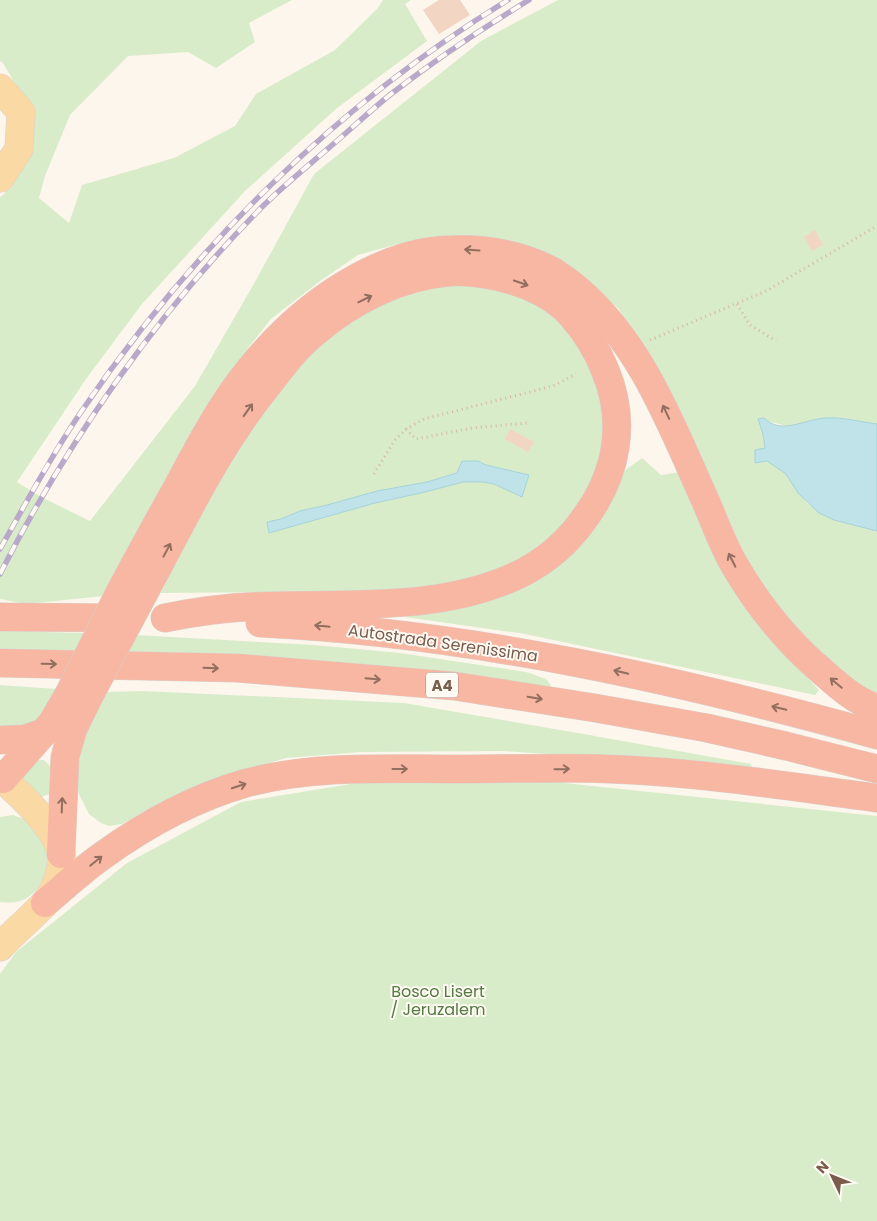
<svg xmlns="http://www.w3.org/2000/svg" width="877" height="1221" font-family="Poppins,sans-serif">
  <rect width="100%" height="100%" fill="#fdf6ec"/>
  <!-- green -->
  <g fill="#d8ecc9" fill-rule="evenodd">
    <polygon points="0,0 292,0 249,23 255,42 216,68 188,52 128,56 70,115 45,176 39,198 69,223 82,185 174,158 235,126 256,94 335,50 377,9 383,0 411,0 405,4 427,41 337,108 245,191 142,304 86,379 17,482 41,497 90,521 195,386 256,280 314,174 481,41 558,0 877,0 877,424 843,418 788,426 758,419 763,434 765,449 755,450 755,463 767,461 786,474 807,503 834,520 877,531 877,697 866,692 793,630 754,575 719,508 651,361 618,308 595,289 469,239 429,237 394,245 358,255 320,281 271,319 248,348 228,380 104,596 26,604 0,599 0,197 4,194 30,156 33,114 3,63 0,61"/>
    <path d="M462,284L499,288L532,300L553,315L573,336L601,394L606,423L602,458L592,488L570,519L537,551L503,569L477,579L414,591L161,593L199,514L268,402L325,338L350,320L415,289ZM478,461L486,465L529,475L522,497L494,484L483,482H463L421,493L375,503L269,533L267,522L281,519L300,511L327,505L377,491L411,486L451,476Z"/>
    <polygon points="642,458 661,475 680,472 788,657 819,690 815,695 525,634 405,617 497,595 620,474"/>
    <polygon points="0,631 84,633 74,654 0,654"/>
    <polygon points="136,635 314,645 400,653 526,672 546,679 551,685 547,688 128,652"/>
    <polygon points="0,685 56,689 40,718 33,724 0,731"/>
    <polygon points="144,691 404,703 578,733 751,764 752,768 504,751 361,752 286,758 216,779 156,805 122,824 109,826 101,823 89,814 78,792 74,769 80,745 106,692"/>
    <polygon points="35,760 44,760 52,768 51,793 42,797 36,797 22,784 21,774"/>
    <polygon points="375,780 545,781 877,816 877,1221 0,1221 0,974 16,952 127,863 241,802"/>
    <path d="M13,815C18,817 24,818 28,822C32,825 47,846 48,850C52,868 40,893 23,900C16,903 7,903 0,902V817Z"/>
  </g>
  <!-- water -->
  <g fill="#bfe3e8" stroke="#a5d3da">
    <path d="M764,418C782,436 806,418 827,418C843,417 861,422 877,424V531L834,520L819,513L798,493L786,474L767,461L755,463V450L765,448L763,434L758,419Z"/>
    <polygon points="462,461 478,461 486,465 529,475 522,497 494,484 483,482 463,482 421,493 375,503 269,533 267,522 281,519 300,511 327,505 377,491 427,482 457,473"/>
  </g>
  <!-- building -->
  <g fill="#f3d5c3">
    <polygon points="439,0 460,0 470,15 439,34 423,10"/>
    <polygon points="815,230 823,245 812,251 804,237"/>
    <polygon points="510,429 534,442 528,452 505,439"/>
  </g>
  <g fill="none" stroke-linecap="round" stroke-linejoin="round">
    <defs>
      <g id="major">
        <polyline points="0,88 21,112 19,149 0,178"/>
        <path d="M0,777C19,793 58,829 61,854C63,871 55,892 44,904C30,919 14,932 0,947"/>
      </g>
      <g id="highway">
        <path d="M144,593C183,521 218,445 271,381C284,364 297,347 313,334C351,301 400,276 450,272C469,271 488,274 507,279C530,285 556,297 572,316C586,332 597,350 605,370C627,422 617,475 584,519C568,542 547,560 522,573C443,612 351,603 266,606C232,607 198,611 165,618"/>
        <path d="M119,594C138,558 158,522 178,486C195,454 213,420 234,390C267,344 308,304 358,277C386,262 415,251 446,250C483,248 521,254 554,272C562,277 570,283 577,289C642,344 672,427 706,502C715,523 723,546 735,566C759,607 788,643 824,673C833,681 842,689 851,695C859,701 868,705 877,709"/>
        <polyline points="0,617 130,618"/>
        <path d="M260,623C469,633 676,679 877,735"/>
        <polyline points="0,663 237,668 454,686 595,708 707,728 786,746 877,769"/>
        <polyline points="0,740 25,739 45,732"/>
        <polyline points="3,779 52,723 68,696"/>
        <polyline points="61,854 65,757 73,729 88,698"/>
        <path d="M45,903C64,887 82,870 102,856C146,824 194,798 246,783C314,765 385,769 455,769C519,769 583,766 647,771C724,776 800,788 877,798"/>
      </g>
    </defs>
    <!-- major casing -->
    <use href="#major" stroke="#dad1cd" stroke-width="29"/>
    <!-- highway casing -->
    <use href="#highway" stroke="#dad1cd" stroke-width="29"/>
    <!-- path -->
    <g stroke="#d9b8a5" stroke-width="3" stroke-dasharray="1 4" stroke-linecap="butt">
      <polyline points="737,304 750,325 776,341"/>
      <polyline points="650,340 766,291 877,226"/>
      <polyline points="406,429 416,439 472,428 527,423"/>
      <polyline points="374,474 395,440 406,429 424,419 553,386 576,374"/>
    </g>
    <!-- major -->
    <use href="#major" stroke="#fbd9a5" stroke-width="28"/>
    <!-- highway -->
    <use href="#highway" stroke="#f7b7a3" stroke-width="28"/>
    <defs>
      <g id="rail">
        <path d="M0,549C26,503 51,456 81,412C193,247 338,104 508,0"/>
        <path d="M0,574C67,442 158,312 262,207C284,185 308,166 331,146C351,129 370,111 391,94C435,60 481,29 529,0"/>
      </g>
    </defs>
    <!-- rail casing -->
    <use href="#rail" stroke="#b9a8c9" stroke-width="5.5"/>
    <!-- rail -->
    <use href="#rail" stroke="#fffaf3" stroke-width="4" stroke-dasharray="11" stroke-linecap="butt"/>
    <defs>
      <g id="highway-bridge">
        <polyline points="68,696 119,594"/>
        <polyline points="88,698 144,593"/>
      </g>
    </defs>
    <!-- highway-bridge casing -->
    <use href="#highway-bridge" stroke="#dad1cd" stroke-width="29" stroke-linecap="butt"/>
    <!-- highway-bridge -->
    <use href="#highway-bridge" stroke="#f7b7a3" stroke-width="28"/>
  </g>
  <!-- one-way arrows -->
  <defs><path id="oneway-shaft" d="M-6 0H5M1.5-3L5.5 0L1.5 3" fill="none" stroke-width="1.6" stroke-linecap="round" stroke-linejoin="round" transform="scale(1.25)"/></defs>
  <g stroke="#936e5e">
    <use href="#oneway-shaft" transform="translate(472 250) rotate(-176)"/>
    <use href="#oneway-shaft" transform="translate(521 283) rotate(19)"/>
    <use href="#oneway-shaft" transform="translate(365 299) rotate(-26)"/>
    <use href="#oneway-shaft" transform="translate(248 410) rotate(-55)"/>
    <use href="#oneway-shaft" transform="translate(666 412) rotate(-115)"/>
    <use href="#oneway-shaft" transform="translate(167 550) rotate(-62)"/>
    <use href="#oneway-shaft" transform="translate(732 560) rotate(-117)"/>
    <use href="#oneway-shaft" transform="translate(322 626) rotate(-174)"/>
    <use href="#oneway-shaft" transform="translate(49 664) rotate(1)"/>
    <use href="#oneway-shaft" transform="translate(211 668) rotate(2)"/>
    <use href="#oneway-shaft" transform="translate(621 672) rotate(-167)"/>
    <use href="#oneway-shaft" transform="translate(373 679) rotate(5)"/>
    <use href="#oneway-shaft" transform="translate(836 683) rotate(-140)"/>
    <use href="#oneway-shaft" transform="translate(535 698) rotate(9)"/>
    <use href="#oneway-shaft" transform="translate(779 708) rotate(-167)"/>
    <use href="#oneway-shaft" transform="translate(400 769)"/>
    <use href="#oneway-shaft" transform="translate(562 769) rotate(-1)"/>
    <use href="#oneway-shaft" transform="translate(239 786) rotate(-18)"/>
    <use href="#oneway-shaft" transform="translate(62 805) rotate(-88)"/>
    <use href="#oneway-shaft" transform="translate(96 861) rotate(-39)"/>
  </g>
  <g text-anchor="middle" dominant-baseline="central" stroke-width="4" stroke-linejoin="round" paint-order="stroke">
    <!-- shield labels -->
    <rect fill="#fffaf3" stroke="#a28b7f" stroke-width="1" x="426" y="672.5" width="32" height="25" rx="4"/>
    <g font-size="15" font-weight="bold" fill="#7a5c4d">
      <text x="442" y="685">A4</text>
    </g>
    <!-- street labels -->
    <g font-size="16" fill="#7a5c4d" stroke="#fffaf3">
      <text transform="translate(443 643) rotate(8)">Autostrada Serenissima</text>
    </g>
    <!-- park labels -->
    <g font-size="16" fill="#537a41" stroke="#fffaf3">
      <text x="438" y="991">Bosco Lisert<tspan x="438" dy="18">/ Jeruzalem</tspan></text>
    </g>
  </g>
  <!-- north arrow -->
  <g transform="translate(832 1176) rotate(313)" stroke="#fffaf3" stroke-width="4" paint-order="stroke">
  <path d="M0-4L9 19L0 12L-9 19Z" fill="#7a5c4d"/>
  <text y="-8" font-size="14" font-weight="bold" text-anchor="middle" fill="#7a5c4d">N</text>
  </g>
</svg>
